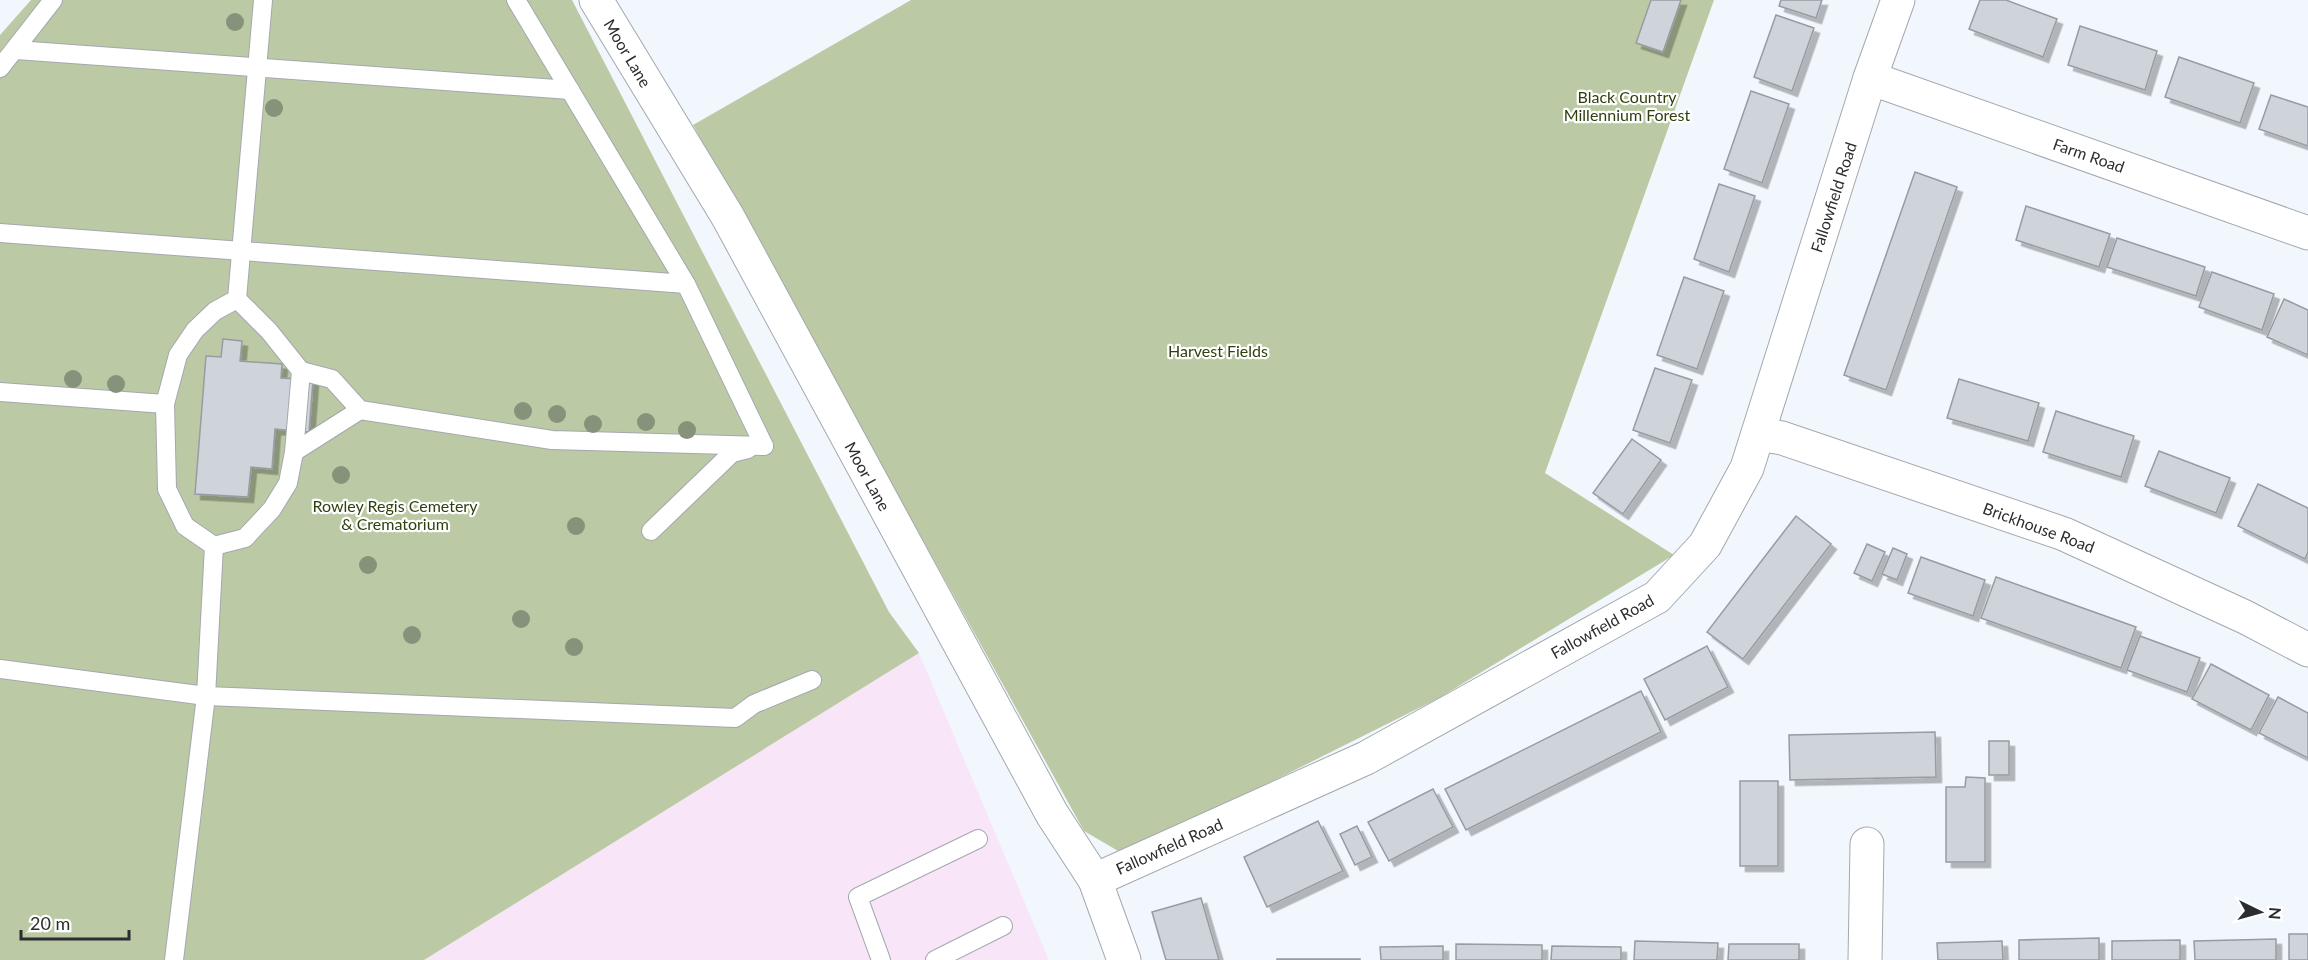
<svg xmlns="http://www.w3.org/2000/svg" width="2308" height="960" font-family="Lato,sans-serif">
  <defs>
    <filter id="shadow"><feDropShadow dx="5.5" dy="5.5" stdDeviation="0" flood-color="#0004"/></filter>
  </defs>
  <rect width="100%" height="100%" fill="#f2f7fe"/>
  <!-- medical -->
  <polygon fill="#f8e6f8" points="919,653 1049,960 424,960"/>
  <!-- green -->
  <g fill="#bbcaa4">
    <polygon points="31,0 572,0 889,612 919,653 424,960 0,960 0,35"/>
    <polygon points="911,0 1714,0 1545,473 1674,555 1439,698 1125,855 1084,831 693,125"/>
  </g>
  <!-- building -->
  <g fill="#cfd4db" stroke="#979ca3" stroke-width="1.5" filter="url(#shadow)">
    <polygon points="1651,0 1681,0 1663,52 1636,43"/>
    <polygon points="1781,0 1822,0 1816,18 1779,6"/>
    <polygon points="1980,0 2006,0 2057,19 2043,57 1969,29"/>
    <polygon points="1776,15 1814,28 1792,91 1754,77"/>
    <polygon points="2080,26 2157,51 2145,90 2068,65"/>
    <polygon points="2179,57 2254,83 2240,123 2165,97"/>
    <polygon points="1751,91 1789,104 1762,183 1724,169"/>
    <polygon points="2271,95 2308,107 2308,146 2259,129"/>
    <polygon points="1915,172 1957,187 1886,390 1844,375"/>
    <polygon points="1719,184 1755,196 1729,272 1694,259"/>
    <polygon points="2026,206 2110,234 2099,267 2016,240"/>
    <polygon points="2117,238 2205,267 2196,296 2107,267"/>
    <polygon points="2212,272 2274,294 2262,330 2199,307"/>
    <polygon points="1684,277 1724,291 1697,369 1657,355"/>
    <polygon points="2284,299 2308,310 2308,355 2267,337"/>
    <polygon points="223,339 242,341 240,361 282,364 281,378 313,380 309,432 275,429 272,469 251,467 248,497 195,494 206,356 221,357"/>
    <polygon points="1655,368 1692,380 1670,443 1633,430"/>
    <polygon points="1959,379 2039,403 2028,441 1947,418"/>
    <polygon points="2056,411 2134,436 2121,477 2043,452"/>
    <polygon points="1632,439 1661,460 1623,514 1593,493"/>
    <polygon points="2159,451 2230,478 2216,513 2145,486"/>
    <polygon points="2258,484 2308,508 2308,552 2305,559 2238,526"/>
    <polygon points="1796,516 1831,544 1743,659 1707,632"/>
    <polygon points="1867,544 1885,552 1872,581 1854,573"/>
    <polygon points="1893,548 1907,554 1897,580 1882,574"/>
    <polygon points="1921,557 1985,580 1973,616 1908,593"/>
    <polygon points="1996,577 2136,627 2121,668 1981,618"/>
    <polygon points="2140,636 2200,658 2187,692 2127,670"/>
    <polygon points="1707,646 1728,687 1665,720 1644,679"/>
    <polygon points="2211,664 2269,695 2251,730 2192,699"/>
    <polygon points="1641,691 1661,732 1466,830 1445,789"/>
    <polygon points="2278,697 2308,713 2308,758 2259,733"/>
    <polygon points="1935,732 1936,777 1790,780 1789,735"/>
    <rect x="1989" y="741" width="20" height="34"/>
    <polygon points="1966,777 1985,778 1985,862 1946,862 1946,787 1965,787"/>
    <rect x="1740" y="781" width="38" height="85"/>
    <polygon points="1433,789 1453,827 1389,861 1368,822"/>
    <polygon points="1318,821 1343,871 1267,907 1244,857"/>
    <polygon points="1357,826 1372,857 1355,865 1340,834"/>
    <polygon points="1201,898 1219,960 1166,960 1152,912"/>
    <rect x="2289" y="934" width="19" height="26"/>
    <polygon points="2099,938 2099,960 2019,960 2019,940"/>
    <polygon points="2276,939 2276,960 2195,960 2194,941"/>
    <polygon points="2180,940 2180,960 2112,960 2112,941"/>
    <polygon points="1635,941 1718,943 1717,960 1634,960"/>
    <polygon points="2002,941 2003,960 1938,960 1937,943"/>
    <polygon points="1456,944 1542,945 1542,960 1456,960"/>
    <polygon points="1729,944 1799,944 1799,960 1728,960"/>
    <polygon points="1443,946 1443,960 1381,960 1380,947"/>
    <polygon points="1552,946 1621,947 1621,960 1551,960"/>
    <rect x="1277" y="959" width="83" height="1"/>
  </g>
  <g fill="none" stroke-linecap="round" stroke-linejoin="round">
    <defs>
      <g id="lane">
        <polyline points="516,0 686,284 764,446"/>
        <polyline points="16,50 570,90"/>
        <polyline points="0,68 53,0"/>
        <polyline points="0,233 686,284"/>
        <polygon points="237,299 269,331 301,371 294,452 288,483 272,509 245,538 214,546 185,526 167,489 165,404 178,355 195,330 215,311"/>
        <polyline points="237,299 263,0"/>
        <polyline points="301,371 332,379 360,410 552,440 764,446"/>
        <polyline points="0,392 165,404"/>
        <polyline points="294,452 360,410"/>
        <polyline points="651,531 732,453 748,449"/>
        <polyline points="0,669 206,696 735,718 754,704 812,680"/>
        <polyline points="174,960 206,696 214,546"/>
        <polyline points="881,960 858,897 978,839"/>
        <polyline points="935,960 1003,926"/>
      </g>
      <g id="street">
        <polyline points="596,0 728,217 1052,814 1095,880 1124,960"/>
        <polyline points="1870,78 2308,233"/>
        <polyline points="1758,434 1782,438 2064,534 2245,617 2308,650"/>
        <polyline points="1095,880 1366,758 1657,597 1705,545 1747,468 1870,78 1898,0"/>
        <polyline points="1865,960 1867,844"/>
      </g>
    </defs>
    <!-- lane casing -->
    <use href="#lane" stroke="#a3a8af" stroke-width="20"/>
    <!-- street casing -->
    <use href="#street" stroke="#a3a8af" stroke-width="35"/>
    <!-- lane -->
    <use href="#lane" stroke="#fff" stroke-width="18"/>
    <!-- street -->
    <use href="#street" stroke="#fff" stroke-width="33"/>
  </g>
  <!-- trees -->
  <g fill="#87927a">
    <circle cx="235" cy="22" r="9"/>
    <circle cx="274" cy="108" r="9"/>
    <circle cx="73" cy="379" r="9"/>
    <circle cx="116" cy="384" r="9"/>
    <circle cx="523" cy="411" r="9"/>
    <circle cx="557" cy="414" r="9"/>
    <circle cx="646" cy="422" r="9"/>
    <circle cx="593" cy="424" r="9"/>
    <circle cx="687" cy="430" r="9"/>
    <circle cx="341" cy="475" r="9"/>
    <circle cx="576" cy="526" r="9"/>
    <circle cx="368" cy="565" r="9"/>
    <circle cx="521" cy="619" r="9"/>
    <circle cx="412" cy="635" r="9"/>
    <circle cx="574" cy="647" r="9"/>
  </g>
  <g text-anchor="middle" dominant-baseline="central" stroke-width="4.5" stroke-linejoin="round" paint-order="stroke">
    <!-- street labels -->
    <g font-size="16" fill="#2b2d30" stroke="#fff">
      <text transform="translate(628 53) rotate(59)">Moor Lane</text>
      <text transform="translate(2089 155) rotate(19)">Farm Road</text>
      <text transform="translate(1833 197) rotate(-72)">Fallowfield Road</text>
      <text transform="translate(868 476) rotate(61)">Moor Lane</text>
      <text transform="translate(2039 527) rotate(20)">Brickhouse Road</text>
      <text transform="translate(1602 626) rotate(-29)">Fallowfield Road</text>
      <text transform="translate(1169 846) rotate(-24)">Fallowfield Road</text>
    </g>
    <!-- park labels -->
    <g font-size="16" fill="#303f0e" stroke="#fff">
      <text x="1627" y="96">Black Country<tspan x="1627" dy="18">Millennium Forest</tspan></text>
      <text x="1218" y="350">Harvest Fields</text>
      <text x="395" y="505">Rowley Regis Cemetery<tspan x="395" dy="18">&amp; Crematorium</tspan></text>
    </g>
  </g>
  <!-- north arrow -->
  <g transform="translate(2260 912) rotate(95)" stroke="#ffffff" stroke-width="4.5" paint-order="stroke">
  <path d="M0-4.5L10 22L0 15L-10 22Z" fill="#2b2d30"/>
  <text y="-9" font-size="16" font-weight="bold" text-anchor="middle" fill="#2b2d30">N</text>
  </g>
  <!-- scale -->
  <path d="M21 930v9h108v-9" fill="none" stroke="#2b2d30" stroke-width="3"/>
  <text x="30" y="930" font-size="18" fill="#2b2d30" stroke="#ffffff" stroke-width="4.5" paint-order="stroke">20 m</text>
</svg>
